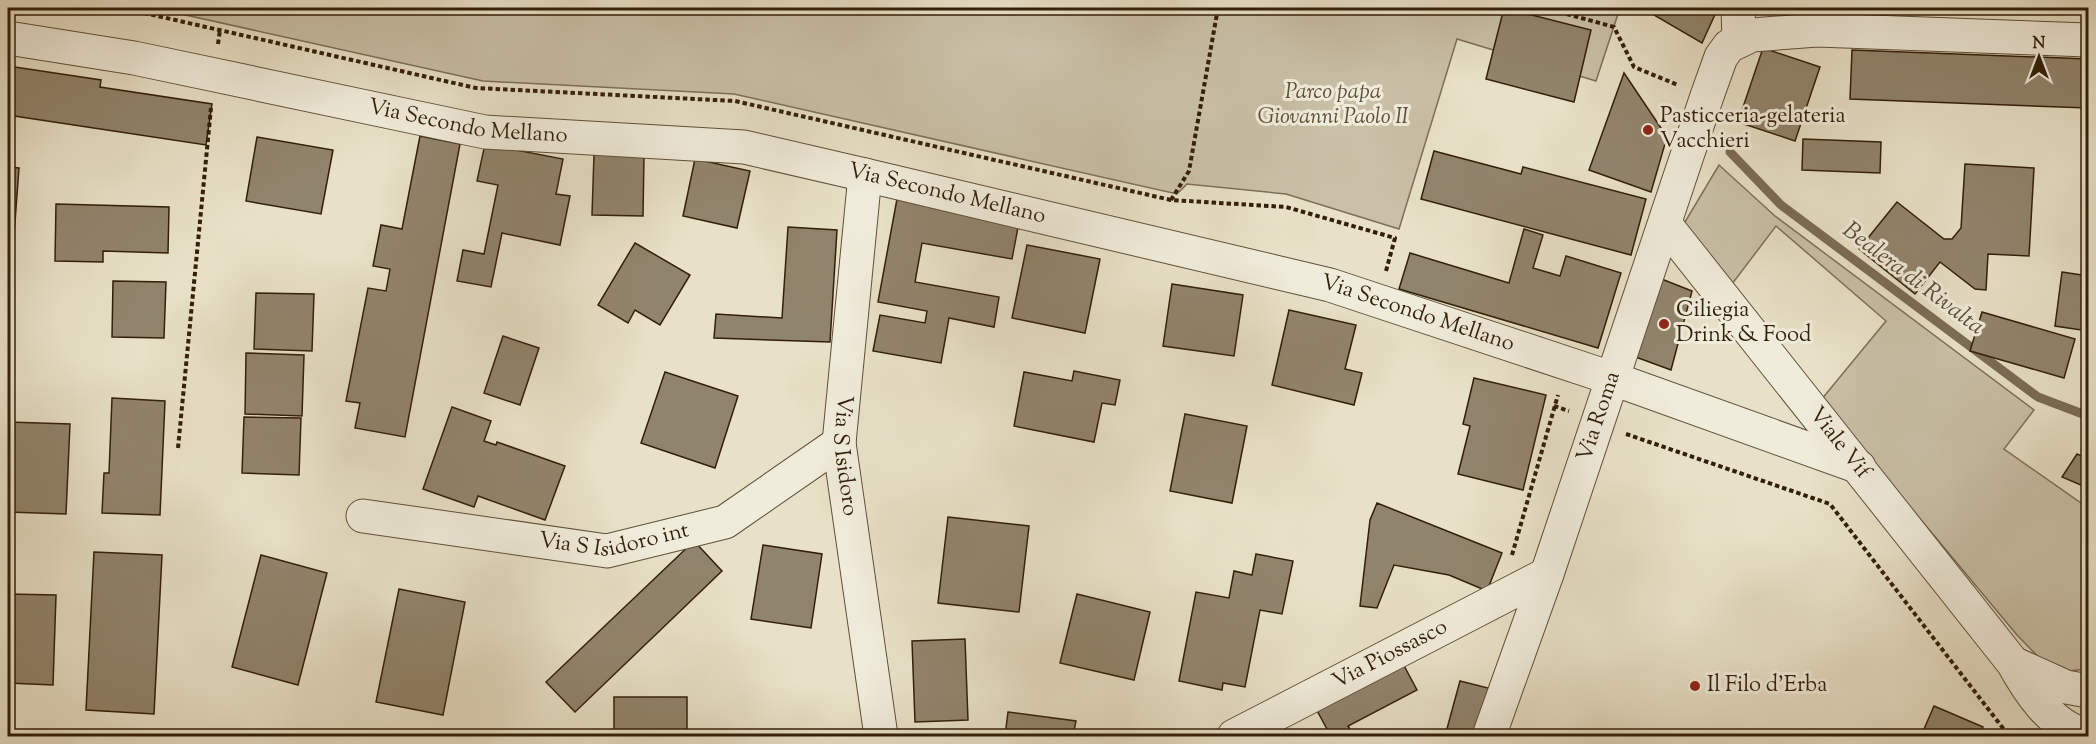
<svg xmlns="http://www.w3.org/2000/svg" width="2096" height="744" font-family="'Sorts Mill Goudy',serif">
  <rect width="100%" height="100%" fill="#e8e1c7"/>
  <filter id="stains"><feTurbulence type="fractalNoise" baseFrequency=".00333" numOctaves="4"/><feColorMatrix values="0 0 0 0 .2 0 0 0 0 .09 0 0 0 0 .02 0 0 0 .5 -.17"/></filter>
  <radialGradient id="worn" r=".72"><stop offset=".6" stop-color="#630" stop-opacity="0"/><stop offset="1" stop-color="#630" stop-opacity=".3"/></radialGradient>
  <!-- green -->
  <g fill="#c9c0a7" stroke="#7e7058" stroke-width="1.5">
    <polygon points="154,8 1608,8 1618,14 1596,81 1457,39 1399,229 1286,194 1187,184 1177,194 734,94 483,81"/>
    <polygon points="1719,165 1775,216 2034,410 2004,449 2088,508 2088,665 2085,669 2054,673 2017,635 1821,400 1886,321 1776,226 1729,288 1682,227"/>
  </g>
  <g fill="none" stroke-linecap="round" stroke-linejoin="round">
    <!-- stream -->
    <polyline stroke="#7a6c54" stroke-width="9" points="1730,152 1781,205 2038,397 2088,416"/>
  </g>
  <!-- building -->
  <g fill="#91846c" stroke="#331f09" stroke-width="1.5">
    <polygon points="1504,8 1591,30 1574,102 1486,79"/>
    <polygon points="1642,8 1718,8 1702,43"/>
    <polygon points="1763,48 1820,67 1795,141 1738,122"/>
    <polygon points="1852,50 2088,59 2088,108 1850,99"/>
    <polygon points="8,66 101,80 100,87 212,104 206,145 8,115"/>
    <polygon points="1624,73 1667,137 1651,192 1589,170"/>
    <polygon points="420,136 460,144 405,437 355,428 360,403 346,401 368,288 386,291 390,269 373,266 381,225 402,229"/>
    <polygon points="257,137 333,150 321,214 246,201"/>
    <polygon points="1803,139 1881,142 1880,173 1802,170"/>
    <polygon points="485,144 563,159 556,194 570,196 560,245 502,233 491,287 457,281 463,250 484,254 498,185 477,181"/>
    <polygon points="1434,151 1521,174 1523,167 1646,199 1631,255 1421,199"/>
    <polygon points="594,154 644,156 643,216 592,215"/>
    <polygon points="695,159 750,171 737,228 683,216"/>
    <polygon points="1965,164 2034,168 2029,256 1988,254 1986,290 1975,289 1940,262 1915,294 1859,249 1897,202 1944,239 1952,239 1961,228"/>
    <polygon points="8,167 19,168 13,249 8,249"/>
    <polygon points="897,199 1019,222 1012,259 922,243 915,282 999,297 994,327 949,318 941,363 873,351 880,315 925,323 927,311 878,302"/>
    <polygon points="56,204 169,207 168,253 103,251 103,262 55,261"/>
    <polygon points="788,227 837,230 830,342 714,338 716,314 782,318"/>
    <polygon points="1524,229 1543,235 1533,268 1560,276 1566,256 1621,273 1598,348 1399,289 1410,253 1509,283"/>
    <polygon points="635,243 690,275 660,325 635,310 628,323 598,305"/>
    <polygon points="1027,245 1100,259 1085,333 1012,318"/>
    <polygon points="2062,272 2088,276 2088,331 2055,326"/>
    <polygon points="1659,278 1692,291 1671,370 1633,356"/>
    <polygon points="113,281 166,282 164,338 112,337"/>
    <polygon points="1172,284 1243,295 1234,356 1163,346"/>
    <polygon points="256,293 314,294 312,351 254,349"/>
    <polygon points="1289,310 1356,325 1345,369 1362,373 1354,405 1272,385"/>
    <polygon points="1982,312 2075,339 2064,378 1970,351"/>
    <polygon points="503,336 539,348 520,405 484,393"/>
    <polygon points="246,353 304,355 302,416 245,414"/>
    <polygon points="2087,355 2088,355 2088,395 2082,394"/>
    <polygon points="1074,371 1120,380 1115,405 1102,403 1094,442 1014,426 1024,372 1072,381"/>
    <polygon points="665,372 738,396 715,468 641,443"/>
    <polygon points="1474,378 1546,395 1523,490 1458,474 1470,426 1463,424"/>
    <polygon points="112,398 165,401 160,515 102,513 104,473 109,473"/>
    <polygon points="452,407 491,421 484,441 496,445 497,442 565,466 545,520 478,496 474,507 423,489"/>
    <polygon points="1185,414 1247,426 1232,503 1170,491"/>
    <polygon points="244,417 301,418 299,475 242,473"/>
    <polygon points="8,422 70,424 66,514 8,512"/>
    <polygon points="2077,454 2088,459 2088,488 2062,477"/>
    <polygon points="1377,503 1502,553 1487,591 1449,575 1394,565 1377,608 1360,606 1370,520"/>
    <polygon points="948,517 1029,526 1019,612 938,603"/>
    <polygon points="694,541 722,571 575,712 546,682"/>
    <polygon points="763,545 822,554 811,628 751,619"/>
    <polygon points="94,552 162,555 154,714 86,710"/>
    <polygon points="1256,554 1293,561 1282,614 1260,610 1245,687 1223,683 1222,690 1179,681 1196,592 1229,598 1234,571 1252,575"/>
    <polygon points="261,555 327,573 298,685 232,667"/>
    <polygon points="399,589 465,602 443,715 376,702"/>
    <polygon points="8,594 56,595 53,685 8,683"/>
    <polygon points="1077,594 1150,612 1134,680 1060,663"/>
    <polygon points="965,639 968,720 915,722 912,641"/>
    <polygon points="1401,660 1417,690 1348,726 1354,736 1319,736 1328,731 1314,705"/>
    <polygon points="1460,681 1492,689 1480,736 1445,736"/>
    <rect x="614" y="697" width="73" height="39"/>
    <polygon points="1934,706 1983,727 1979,736 1921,736"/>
    <polygon points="1008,712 1076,721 1073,736 1005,736"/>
  </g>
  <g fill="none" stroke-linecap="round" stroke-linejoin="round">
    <defs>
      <g id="minor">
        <polyline points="1738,8 1739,41"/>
        <path id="s1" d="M8,38L134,58L485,132L744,147L865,175L1330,285L1611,378L1859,467"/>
        <path id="s2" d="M865,175L839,443L881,736"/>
        <path id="s3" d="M1665,224L2013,663C2028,690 2050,724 2080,733"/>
        <path id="s4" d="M363,516L607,551L725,522L839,443"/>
        <polyline points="2015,664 2066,687 2088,691"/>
        <path id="s5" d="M1234,736L1547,574"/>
        <path id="s6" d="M1489,736L1547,574L1707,96L1721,57L1729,46L1752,35L1817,30L2088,40"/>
      </g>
    </defs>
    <!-- minor casing -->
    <use href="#minor" stroke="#605038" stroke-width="35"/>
    <!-- path -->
    <g stroke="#331f09" stroke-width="4" stroke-dasharray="4.5 3" stroke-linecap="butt">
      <polyline points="122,8 476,88 735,101 1171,200 1286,207 1395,238 1386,271"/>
      <polyline points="1545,8 1614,27 1634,67 1678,85"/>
      <polyline points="218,44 220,30"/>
      <polyline points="1171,200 1189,171 1218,8"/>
      <polyline points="1554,406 1569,411"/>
      <polyline points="1626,434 1830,504 2009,736"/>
      <polyline points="178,448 211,108"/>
      <polyline points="1512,555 1558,395"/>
    </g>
    <!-- minor -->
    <use href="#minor" stroke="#f0ecdb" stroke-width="33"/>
  </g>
  <!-- markers -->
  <g fill="#8f2418" stroke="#f0ecdb" stroke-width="2">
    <circle cx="1648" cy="130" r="6"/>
    <circle cx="1664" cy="324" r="6"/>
    <circle cx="1695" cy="686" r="6"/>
  </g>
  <g text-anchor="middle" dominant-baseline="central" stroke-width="6" stroke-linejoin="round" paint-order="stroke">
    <!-- park labels -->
    <g font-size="22" font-style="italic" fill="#604f38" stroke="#f0ecdb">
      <text x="1333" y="93">Parco papa<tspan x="1333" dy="25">Giovanni Paolo II</tspan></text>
    </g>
    <!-- poi labels -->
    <g font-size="22" fill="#331f09" stroke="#f0ecdb" text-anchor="start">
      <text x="1660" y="117">Pasticceria-gelateria<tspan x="1660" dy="25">Vacchieri</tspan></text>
      <text x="1676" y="311">Ciliegia<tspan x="1676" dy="25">Drink &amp; Food</tspan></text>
      <text x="1707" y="686">Il Filo d'Erba</text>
    </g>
    <!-- street labels -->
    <g font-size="22" fill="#331f09" stroke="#f0ecdb">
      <text stroke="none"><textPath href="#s1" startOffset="468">Via Secondo Mellano</textPath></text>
      <text stroke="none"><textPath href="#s1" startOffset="954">Via Secondo Mellano</textPath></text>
      <text stroke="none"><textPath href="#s1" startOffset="1440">Via Secondo Mellano</textPath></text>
      <text stroke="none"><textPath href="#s6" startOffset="338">Via Roma</textPath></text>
      <text stroke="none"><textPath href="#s3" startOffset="280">Viale Vif</textPath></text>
      <text stroke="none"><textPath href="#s2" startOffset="282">Via S Isidoro</textPath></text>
      <text stroke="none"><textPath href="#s4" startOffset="254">Via S Isidoro int</textPath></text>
      <text stroke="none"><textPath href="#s5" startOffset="176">Via Piossasco</textPath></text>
    </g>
    <!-- water labels -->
    <g font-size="24" font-style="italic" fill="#5d4c35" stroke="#f0ecdb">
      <text transform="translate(1913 279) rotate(37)">Bealera di Rivalta</text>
    </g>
  </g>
  <!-- margin -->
  <rect width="2096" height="744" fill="none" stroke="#e8e1c7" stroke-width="30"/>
  <rect x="9" y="9" width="2078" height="726" fill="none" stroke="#331f09" stroke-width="3"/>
  <rect x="15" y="15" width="2066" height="714" fill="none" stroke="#331f09" stroke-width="1.5"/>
  <!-- north arrow -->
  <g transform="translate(2039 57)" stroke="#f0ecdb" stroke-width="4.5" paint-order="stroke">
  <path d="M0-4.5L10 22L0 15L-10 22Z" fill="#331f09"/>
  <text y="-9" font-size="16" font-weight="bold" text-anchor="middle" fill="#331f09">N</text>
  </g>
  <rect width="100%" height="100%" filter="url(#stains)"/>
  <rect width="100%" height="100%" fill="url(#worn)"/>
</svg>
